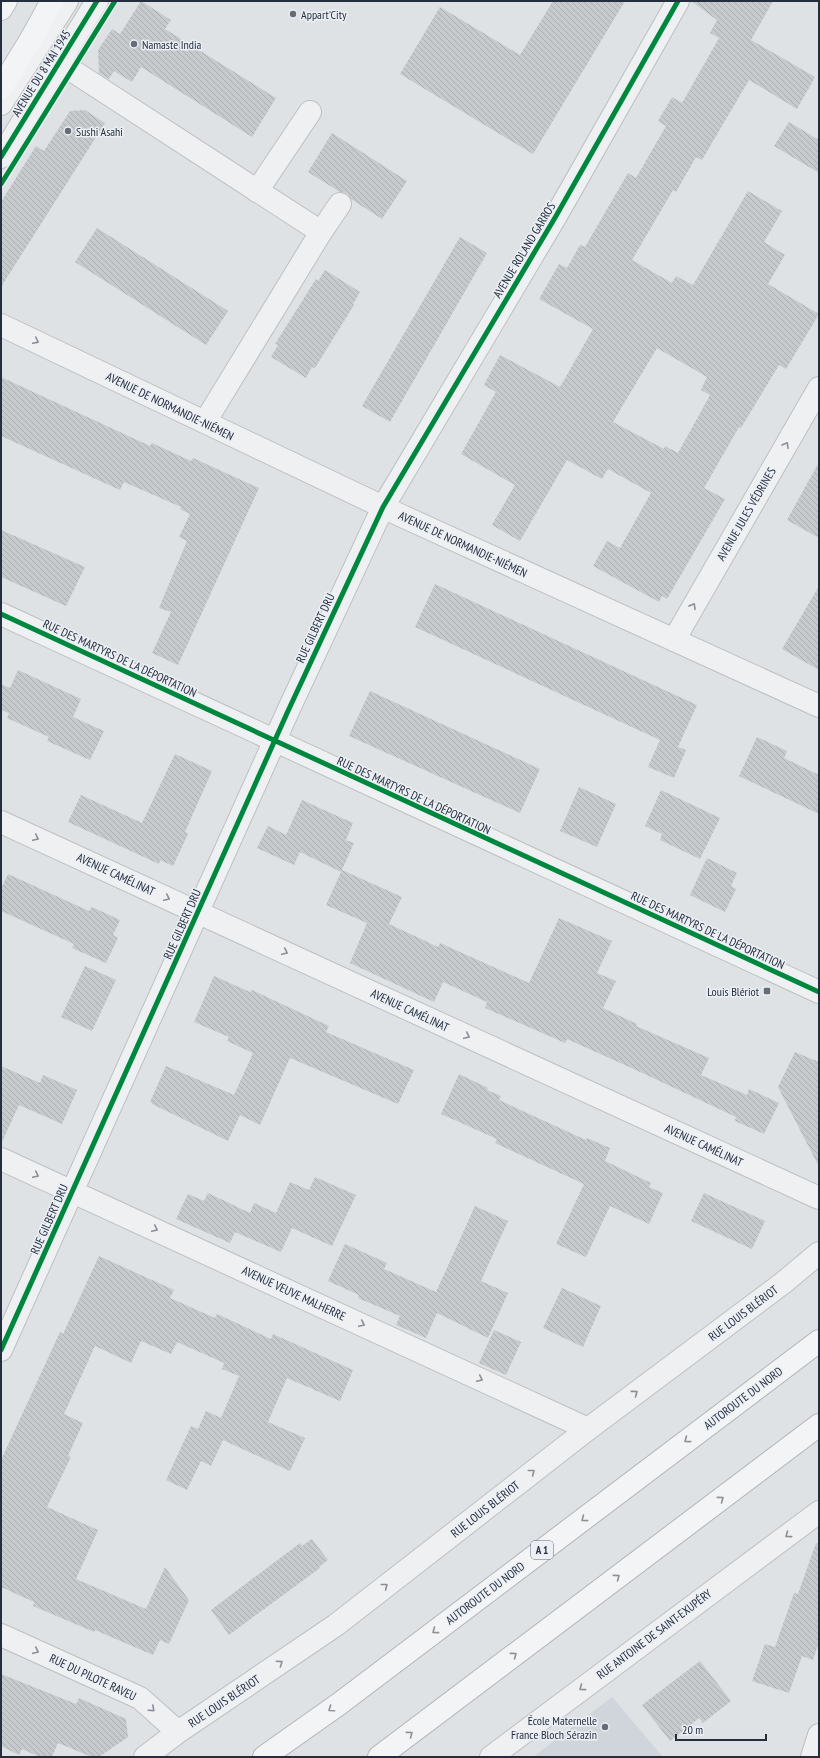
<svg xmlns="http://www.w3.org/2000/svg" width="820" height="1758" font-family="'PT Sans Narrow',sans-serif">
  <defs>
    <pattern id="building-back-hatch" width="6" height="6" patternUnits="userSpaceOnUse"><rect width="6" height="6" fill="#c7cacd"/><path d="M-1 5l2 2M0 0l6 6M5-1l2 2" fill="none" stroke="#abaeb1"/></pattern>
  </defs>
  <rect width="100%" height="100%" fill="#dfe2e5"/>
  <!-- built -->
  <polygon fill="#d0d5dc" points="612,1697 663,1757 533,1757"/>
  <!-- building -->
  <g fill="url(#building-back-hatch)" fill-rule="evenodd">
    <polygon points="141,1 171,20 165,29 276,98 252,137 141,67 132,82 114,71 109,79 99,73 98,50 112,29 120,34"/>
    <polygon points="553,1 625,1 533,154 400,74 440,7 520,55"/>
    <path d="M691,1H773L751,40L815,77L797,109L749,80L702,160L696,157L676,192L673,190L632,260L672,283L676,276L693,285L748,191L782,211L764,242L785,255L768,284L819,314L786,369L779,365L741,428L739,427L704,488L725,499L667,599L662,596L659,602L593,566L607,541L620,548L651,493L608,469L602,479L567,460L520,541L492,525L515,485L461,454L496,392L484,385L500,355L560,387L593,329L539,299L559,264L567,268L580,245L585,247L628,173L636,178L666,126L658,121L672,97L682,103L719,38L710,33L717,20ZM657,348L707,377L701,390L710,395L678,453L665,446L664,449L613,422Z"/>
    <polygon points="85,110 105,123 1,287 1,202 36,146 44,151 70,111"/>
    <polygon points="789,122 819,140 819,173 774,146"/>
    <polygon points="332,133 407,181 382,219 351,199 347,193 340,192 308,172"/>
    <polygon points="97,228 228,311 206,345 75,262"/>
    <polygon points="460,237 487,253 390,422 362,406"/>
    <polygon points="325,270 360,292 353,304 354,305 315,368 312,367 306,378 271,357 278,345 275,344 316,279 318,281"/>
    <polygon points="1,377 150,446 152,443 191,461 193,458 259,488 178,665 152,653 171,612 159,608 187,541 179,537 190,514 180,509 181,507 124,482 120,490 1,436"/>
    <polygon points="819,462 819,538 787,520"/>
    <polygon points="1,530 85,567 66,606 1,577"/>
    <polygon points="435,584 697,705 678,747 686,750 674,778 648,767 660,740 415,627"/>
    <polygon points="819,586 819,670 782,649"/>
    <polygon points="18,670 81,699 73,717 104,731 90,760 47,741 49,737 7,718 9,713 1,710 1,684 10,688"/>
    <polygon points="370,691 540,769 520,813 349,736"/>
    <polygon points="757,737 787,751 784,758 819,775 819,814 739,776"/>
    <polygon points="175,754 212,771 185,832 188,834 173,866 160,860 159,864 68,822 81,795 142,823"/>
    <polygon points="579,787 616,804 597,847 560,831"/>
    <polygon points="661,790 720,818 700,859 660,840 662,834 645,826"/>
    <polygon points="302,800 353,823 346,840 354,843 341,872 300,852 294,865 257,848 268,826 286,835"/>
    <polygon points="707,858 737,873 731,886 736,889 725,912 690,895"/>
    <polygon points="342,870 402,897 389,924 438,947 440,943 529,983 559,918 612,941 597,973 616,981 603,1008 637,1024 636,1026 709,1058 701,1075 747,1095 749,1089 779,1103 764,1134 735,1121 736,1117 638,1071 567,1039 565,1043 485,1008 487,1002 443,982 434,1002 350,963 367,923 326,905"/>
    <polygon points="8,874 89,911 92,907 120,920 113,935 118,938 106,963 72,948 74,944 1,911 1,889"/>
    <polygon points="85,966 116,980 92,1031 61,1017"/>
    <polygon points="214,976 250,992 252,990 329,1026 326,1032 414,1070 398,1104 290,1058 260,1125 240,1115 228,1141 152,1104 152,1103 150,1102 166,1066 234,1095 253,1053 227,1041 229,1037 194,1022"/>
    <polygon points="795,1052 819,1062 819,1167 778,1087"/>
    <polygon points="1,1066 40,1083 43,1075 77,1090 62,1124 19,1105 1,1144"/>
    <polygon points="459,1074 488,1088 487,1090 501,1096 499,1100 586,1140 587,1138 610,1148 605,1161 651,1183 649,1187 663,1193 649,1224 610,1206 586,1257 556,1244 584,1184 495,1143 497,1139 441,1114"/>
    <polygon points="315,1177 356,1195 332,1246 292,1228 281,1252 235,1232 230,1243 176,1219 188,1194 204,1201 208,1193 250,1213 254,1203 276,1213 290,1182 309,1190"/>
    <polygon points="704,1193 765,1221 752,1249 691,1221"/>
    <polygon points="475,1206 508,1221 481,1281 508,1293 488,1338 437,1313 426,1338 396,1325 400,1316 358,1298 359,1295 328,1281 345,1244 387,1263 384,1269 436,1292"/>
    <polygon points="99,1256 174,1290 170,1298 215,1318 217,1314 271,1339 273,1334 353,1370 340,1401 287,1378 268,1422 305,1438 290,1471 223,1440 211,1466 201,1461 187,1490 166,1480 191,1426 198,1429 206,1411 221,1418 239,1376 222,1369 224,1363 177,1342 171,1354 141,1341 131,1363 95,1346 64,1414 83,1423 68,1456 71,1457 47,1507 98,1530 76,1579 146,1609 165,1567 189,1600 169,1644 160,1640 153,1655 95,1630 94,1632 33,1606 34,1602 1,1587 1,1460 60,1332 63,1334"/>
    <polygon points="562,1288 601,1306 583,1347 543,1328"/>
    <polygon points="494,1330 521,1342 506,1375 479,1363"/>
    <polygon points="312,1539 328,1560 319,1567 320,1568 229,1635 211,1610 300,1543 302,1546"/>
    <polygon points="816,1543 819,1544 819,1642 813,1660 802,1656 789,1693 752,1681 765,1644 775,1647 794,1593 798,1594"/>
    <polygon points="700,1661 731,1701 703,1723 699,1718 670,1741 642,1705"/>
    <polygon points="1,1674 76,1704 79,1698 126,1719 128,1737 99,1757 92,1757 58,1743 52,1757 40,1757 22,1749 19,1755 1,1746"/>
  </g>
  <g fill="none" stroke-linecap="round" stroke-linejoin="round">
    <defs>
      <g id="minor">
        <polyline points="59,62 321,232"/>
        <polyline points="1,104 67,1"/>
        <polyline points="1,157 97,1"/>
        <polyline points="257,191 310,112"/>
        <polyline points="1,325 402,516 819,706"/>
        <polyline points="205,422 321,232 340,204"/>
        <polyline points="1,614 819,992"/>
        <polyline points="674,640 819,388"/>
        <polyline points="1,822 819,1198"/>
        <polyline points="1,1159 588,1429"/>
        <polyline points="1,1350 288,711 383,507 556,216 678,1"/>
        <polyline points="1,1635 140,1698 178,1732"/>
        <polyline points="145,1757 178,1732 336,1625 588,1429 783,1283 819,1253"/>
        <polyline points="491,1757 819,1512"/>
        <polyline points="812,1757 819,1735"/>
      </g>
      <g id="major">
        <polyline points="1,9 6,1"/>
        <polyline points="1,88 31,39 52,1"/>
      </g>
      <g id="highway">
        <polyline points="264,1757 339,1704 819,1341"/>
        <polyline points="379,1757 819,1425"/>
      </g>
    </defs>
    <!-- minor casing -->
    <use href="#minor" stroke="#bdc0c3" stroke-width="24"/>
    <!-- major casing -->
    <use href="#major" stroke="#bbbfc3" stroke-width="24"/>
    <!-- highway casing -->
    <use href="#highway" stroke="#b1b5ba" stroke-width="24"/>
    <!-- minor -->
    <use href="#minor" stroke="#eef0f2" stroke-width="22"/>
    <!-- major -->
    <use href="#major" stroke="#f3f4f5" stroke-width="22"/>
    <!-- highway -->
    <use href="#highway" stroke="#f3f4f5" stroke-width="22"/>
    <defs>
      <g id="cycleway">
        <polyline points="1,157 97,1"/>
        <polyline points="1,184 115,1"/>
        <polyline points="1,614 819,992"/>
        <polyline points="1,1350 288,711 383,507 556,216 678,1"/>
      </g>
    </defs>
    <!-- cycleway casing -->
    <use href="#cycleway" stroke="#ecf0f5" stroke-width="8"/>
    <!-- cycleway -->
    <use href="#cycleway" stroke="#00873e" stroke-width="5"/>
  </g>
  <!-- one-way arrows -->
  <defs><path id="oneway-chevron" d="M-2-3.5L2.5 0L-2 3.5" fill="none" stroke-width="1.6" stroke-linecap="round" stroke-linejoin="round"/></defs>
  <g stroke="#8a8f98">
    <use href="#oneway-chevron" transform="translate(36 341) rotate(26)"/>
    <use href="#oneway-chevron" transform="translate(786 445) rotate(-60)"/>
    <use href="#oneway-chevron" transform="translate(693 606) rotate(-60)"/>
    <use href="#oneway-chevron" transform="translate(36 838) rotate(25)"/>
    <use href="#oneway-chevron" transform="translate(167 898) rotate(25)"/>
    <use href="#oneway-chevron" transform="translate(285 952) rotate(25)"/>
    <use href="#oneway-chevron" transform="translate(467 1036) rotate(25)"/>
    <use href="#oneway-chevron" transform="translate(36 1175) rotate(25)"/>
    <use href="#oneway-chevron" transform="translate(155 1229) rotate(25)"/>
    <use href="#oneway-chevron" transform="translate(362 1324) rotate(25)"/>
    <use href="#oneway-chevron" transform="translate(480 1379) rotate(25)"/>
    <use href="#oneway-chevron" transform="translate(635 1393) rotate(-37)"/>
    <use href="#oneway-chevron" transform="translate(532 1472) rotate(-38)"/>
    <use href="#oneway-chevron" transform="translate(788 1535) rotate(144)"/>
    <use href="#oneway-chevron" transform="translate(385 1586) rotate(-38)"/>
    <use href="#oneway-chevron" transform="translate(36 1651) rotate(25)"/>
    <use href="#oneway-chevron" transform="translate(280 1663) rotate(-34)"/>
    <use href="#oneway-chevron" transform="translate(582 1688) rotate(143)"/>
    <use href="#oneway-chevron" transform="translate(152 1709) rotate(42)"/>
  </g>
  <g stroke="#8c919a">
    <use href="#oneway-chevron" transform="translate(687 1440) rotate(143)"/>
    <use href="#oneway-chevron" transform="translate(721 1499) rotate(-37)"/>
    <use href="#oneway-chevron" transform="translate(584 1519) rotate(143)"/>
    <use href="#oneway-chevron" transform="translate(617 1577) rotate(-37)"/>
    <use href="#oneway-chevron" transform="translate(435 1631) rotate(143)"/>
    <use href="#oneway-chevron" transform="translate(514 1655) rotate(-37)"/>
    <use href="#oneway-chevron" transform="translate(331 1709) rotate(145)"/>
    <use href="#oneway-chevron" transform="translate(410 1734) rotate(-37)"/>
  </g>
  <!-- markers -->
  <g fill="#666d79" stroke="#ecf0f5" stroke-width="1.5">
    <circle cx="293" cy="14" r="4"/>
    <circle cx="134" cy="44" r="4"/>
    <circle cx="68" cy="131" r="4"/>
    <rect x="763" y="987" width="8" height="8" rx="2"/>
    <circle cx="605" cy="1727" r="4"/>
  </g>
  <g text-anchor="middle" dominant-baseline="central" stroke-width="3" stroke-linejoin="round" paint-order="stroke">
    <!-- shield labels -->
    <rect fill="#ecf0f5" stroke="#616876" stroke-width="1" x="531" y="1541" width="22" height="18" rx="3"/>
    <g font-size="11" font-weight="bold" fill="#252e3f">
      <text x="542" y="1550">A 1</text>
    </g>
    <!-- poi labels -->
    <g font-size="12" fill="#252e3f" stroke="#ecf0f5" text-anchor="start">
      <text x="301" y="14">Appart'City</text>
      <text x="142" y="44">Namaste India</text>
      <text x="76" y="131">Sushi Asahi</text>
      <text x="759" y="991" text-anchor="end">Louis Blériot</text>
      <text x="597" y="1720" text-anchor="end">École Maternelle<tspan x="597" dy="14">France Bloch Sérazin</tspan></text>
    </g>
    <!-- street labels -->
    <g font-size="12" fill="#252e3f" stroke="#ecf0f5">
      <text transform="translate(41 73) rotate(-58)">AVENUE DU 8 MAI 1945</text>
      <text transform="translate(524 250) rotate(-59)">AVENUE ROLAND GARROS</text>
      <text transform="translate(170 406) rotate(26)">AVENUE DE NORMANDIE-NIÉMEN</text>
      <text transform="translate(746 514) rotate(-60)">AVENUE JULES VÉDRINES</text>
      <text transform="translate(463 544) rotate(25)">AVENUE DE NORMANDIE-NIÉMEN</text>
      <text transform="translate(315 628) rotate(-65)">RUE GILBERT DRU</text>
      <text transform="translate(120 658) rotate(25)">RUE DES MARTYRS DE LA DÉPORTATION</text>
      <text transform="translate(414 795) rotate(25)">RUE DES MARTYRS DE LA DÉPORTATION</text>
      <text transform="translate(116 874) rotate(25)">AVENUE CAMÉLINAT</text>
      <text transform="translate(182 924) rotate(-66)">RUE GILBERT DRU</text>
      <text transform="translate(708 930) rotate(25)">RUE DES MARTYRS DE LA DÉPORTATION</text>
      <text transform="translate(410 1010) rotate(25)">AVENUE CAMÉLINAT</text>
      <text transform="translate(704 1145) rotate(25)">AVENUE CAMÉLINAT</text>
      <text transform="translate(49 1219) rotate(-66)">RUE GILBERT DRU</text>
      <text transform="translate(294 1293) rotate(25)">AVENUE VEUVE MALHERRE</text>
      <text transform="translate(743 1313) rotate(-37)">RUE LOUIS BLÉRIOT</text>
      <text transform="translate(743 1398) rotate(-37)">AUTOROUTE DU NORD</text>
      <text transform="translate(485 1509) rotate(-38)">RUE LOUIS BLÉRIOT</text>
      <text transform="translate(485 1593) rotate(-37)">AUTOROUTE DU NORD</text>
      <text transform="translate(654 1634) rotate(-37)">RUE ANTOINE DE SAINT-EXUPÉRY</text>
      <text transform="translate(93 1677) rotate(25)">RUE DU PILOTE RAVEU</text>
      <text transform="translate(224 1701) rotate(-34)">RUE LOUIS BLÉRIOT</text>
    </g>
  </g>
  <!-- border -->
  <rect width="820" height="1758" fill="none" stroke="#252e3f" stroke-width="4"/>
  <!-- scale -->
  <path d="M676 1734v6h90v-6" fill="none" stroke="#252e3f" stroke-width="2"/>
  <text x="682" y="1734" font-size="12" fill="#252e3f" stroke="#ecf0f5" stroke-width="3" paint-order="stroke">20 m</text>
</svg>
